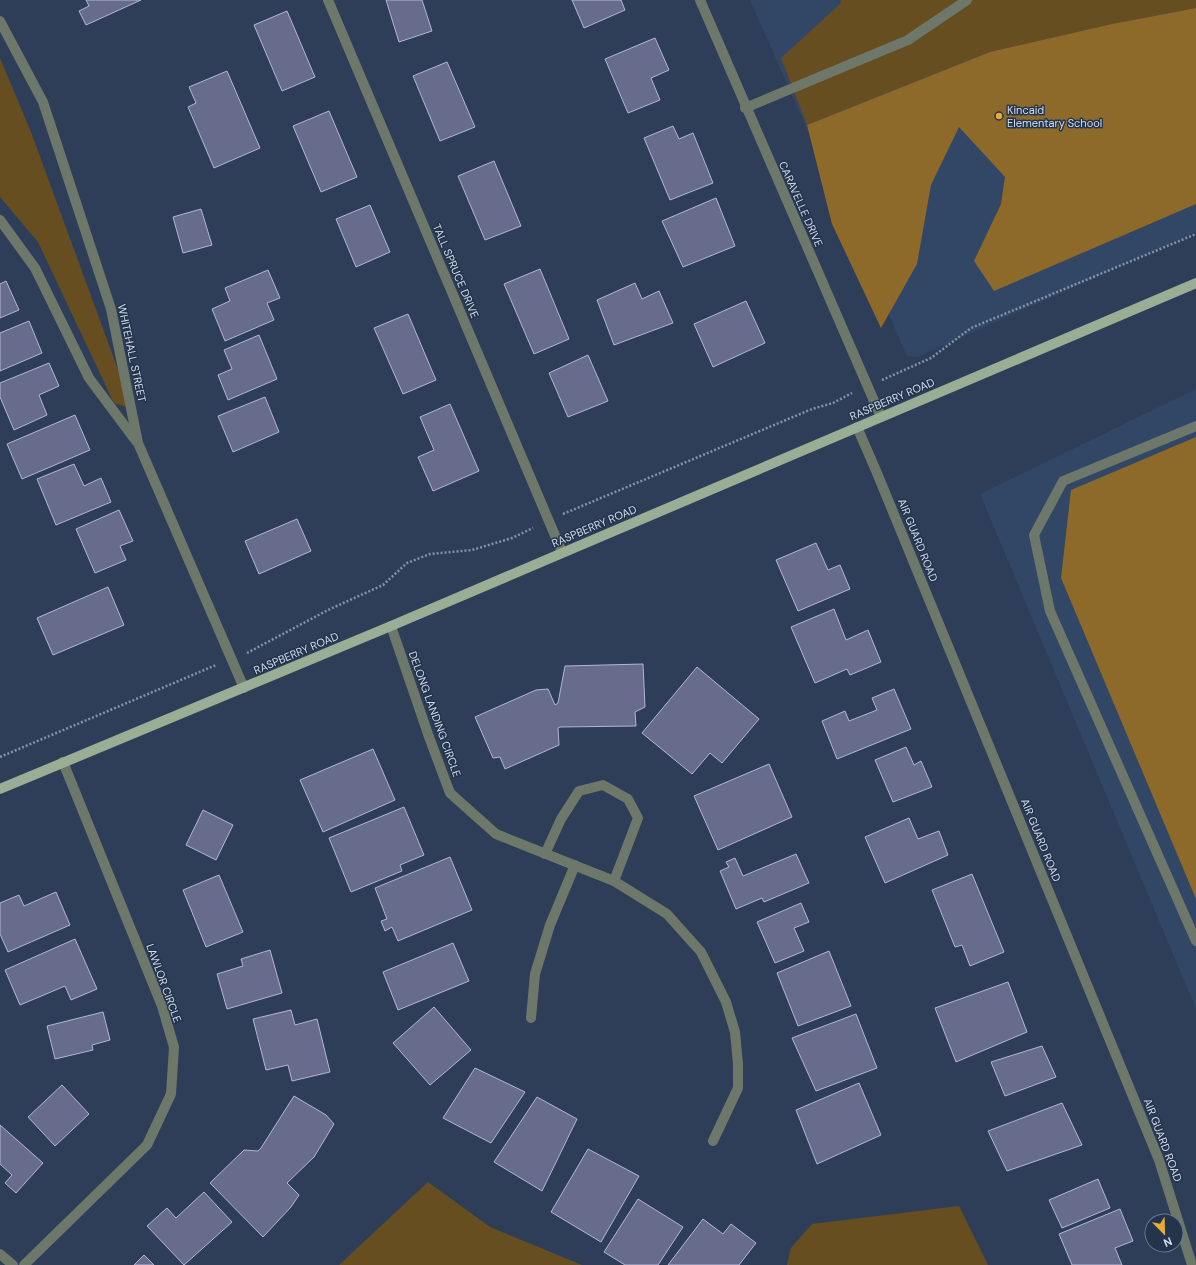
<svg xmlns="http://www.w3.org/2000/svg" width="1196" height="1265" font-family="'DM Sans',sans-serif">
  <rect width="100%" height="100%" fill="#2e3e58"/>
  <!-- built -->
  <g fill="#324666">
    <polygon points="750,0 1196,0 1196,232 918,357 907,356"/>
    <polygon points="1196,389 1196,1009 980,494"/>
  </g>
  <!-- green -->
  <g fill="#674e20">
    <polygon points="841,0 1196,0 1196,8 1112,24 990,52 807,125 781,58 840,4"/>
    <polygon points="0,58 31,132 124,386 126,407 114,403 38,242 0,197"/>
    <polygon points="428,1182 490,1227 582,1265 339,1265"/>
    <polygon points="959,1206 988,1265 787,1265 791,1248 812,1224"/>
  </g>
  <!-- forest -->
  <g fill="#8d6a2a">
    <polygon points="1196,8 1196,204 994,291 974,261 1001,204 1005,177 959,127 931,185 917,264 881,328 832,224 807,125 990,52 1112,24"/>
    <polygon points="1196,437 1196,899 1061,578 1071,490"/>
  </g>
  <!-- building -->
  <g fill="#686c8c" stroke="#b2b6d9">
    <polygon points="86,0 141,0 86,25 79,11 89,6"/>
    <polygon points="386,0 422,0 432,31 399,42"/>
    <polygon points="572,0 621,0 625,10 584,28"/>
    <polygon points="287,11 315,77 282,91 254,25"/>
    <polygon points="655,38 669,70 651,78 660,100 628,113 605,59"/>
    <polygon points="447,62 475,127 440,141 413,76"/>
    <polygon points="227,71 260,148 214,168 188,107 196,103 189,87"/>
    <polygon points="329,111 357,177 321,192 293,126"/>
    <polygon points="673,126 679,139 693,133 713,183 670,200 644,138"/>
    <polygon points="494,161 521,226 485,240 458,176"/>
    <polygon points="716,198 735,246 683,267 662,221"/>
    <polygon points="370,205 390,252 356,267 336,219"/>
    <polygon points="201,209 212,245 183,253 173,217"/>
    <polygon points="540,269 569,339 534,354 504,284"/>
    <polygon points="268,270 280,298 267,303 274,320 225,341 212,309 230,301 225,288"/>
    <polygon points="6,281 19,310 0,318 0,284"/>
    <polygon points="635,283 642,299 659,291 673,323 614,345 597,300"/>
    <polygon points="746,301 765,343 713,367 694,324"/>
    <polygon points="408,314 436,380 403,394 374,328"/>
    <polygon points="29,321 42,353 0,371 0,333"/>
    <polygon points="259,335 277,379 228,400 218,375 232,369 224,350"/>
    <polygon points="588,355 608,401 568,417 549,373"/>
    <polygon points="49,363 59,386 39,395 47,415 14,430 0,397 0,383"/>
    <polygon points="265,397 279,432 233,452 218,416"/>
    <polygon points="450,404 479,471 433,491 418,457 434,450 420,417"/>
    <polygon points="75,415 90,450 22,479 7,444"/>
    <polygon points="74,464 84,486 101,478 111,502 56,525 37,479"/>
    <polygon points="119,510 133,541 120,546 126,560 95,573 76,529"/>
    <polygon points="297,519 311,551 259,574 245,541"/>
    <polygon points="816,543 828,570 840,565 850,589 798,611 776,560"/>
    <polygon points="108,587 124,625 53,655 37,618"/>
    <polygon points="834,609 846,640 868,630 881,662 850,675 847,669 815,683 791,627"/>
    <polygon points="643,664 645,707 635,712 636,726 560,727 558,728 559,745 505,769 500,757 493,758 475,717 536,690 548,689 555,705 558,703 565,666"/>
    <polygon points="697,667 759,719 722,763 710,753 692,774 642,733"/>
    <polygon points="894,689 911,729 837,759 822,721 845,711 849,721 877,710 872,698"/>
    <polygon points="906,747 914,765 921,761 932,787 893,802 875,760"/>
    <polygon points="373,749 395,800 323,832 300,780"/>
    <polygon points="769,764 792,817 718,850 694,796"/>
    <polygon points="404,807 424,855 400,865 402,871 351,892 329,838"/>
    <polygon points="203,810 233,825 216,860 186,845"/>
    <polygon points="909,818 918,839 939,831 948,855 885,883 865,837"/>
    <polygon points="796,854 809,883 764,902 762,898 736,909 720,871 729,867 726,862 735,858 743,876"/>
    <polygon points="450,857 472,910 398,941 392,927 385,931 381,921 387,919 375,888"/>
    <polygon points="972,874 1004,952 970,966 962,945 955,947 932,890"/>
    <polygon points="219,875 243,932 206,947 183,890"/>
    <polygon points="56,892 70,925 8,952 0,934 0,903 19,895 24,906"/>
    <polygon points="801,903 809,922 794,928 804,951 775,963 757,922"/>
    <polygon points="75,939 97,989 71,1000 65,986 20,1005 5,970"/>
    <polygon points="453,943 469,981 398,1010 383,972"/>
    <polygon points="270,950 282,993 227,1009 217,974 243,966 241,959"/>
    <polygon points="829,951 851,1006 798,1026 777,973"/>
    <polygon points="1008,982 1027,1032 956,1062 935,1008"/>
    <polygon points="434,1007 471,1050 430,1085 393,1043"/>
    <polygon points="291,1010 295,1025 317,1019 330,1072 292,1081 288,1065 266,1070 253,1019"/>
    <polygon points="103,1012 110,1040 92,1045 93,1050 55,1059 47,1026"/>
    <polygon points="856,1014 877,1068 816,1091 792,1038"/>
    <polygon points="1042,1046 1056,1077 1005,1096 991,1062"/>
    <polygon points="475,1068 525,1092 491,1143 443,1118"/>
    <polygon points="859,1083 881,1135 817,1164 796,1110"/>
    <polygon points="62,1085 89,1114 55,1146 28,1117"/>
    <polygon points="294,1096 326,1115 334,1124 314,1157 287,1183 299,1195 291,1207 263,1237 210,1183 244,1150 258,1151 261,1148"/>
    <polygon points="537,1097 577,1119 542,1191 494,1162"/>
    <polygon points="1062,1103 1082,1145 1007,1171 988,1131"/>
    <polygon points="0,1125 43,1163 16,1193 5,1183 12,1175 0,1164"/>
    <polygon points="588,1149 639,1176 601,1242 551,1212"/>
    <polygon points="1098,1179 1110,1208 1062,1228 1049,1200"/>
    <polygon points="204,1192 232,1222 184,1265 147,1226 167,1208 176,1218"/>
    <polygon points="638,1199 683,1227 658,1265 625,1265 604,1252"/>
    <polygon points="1120,1209 1133,1241 1115,1248 1122,1265 1072,1265 1059,1234"/>
    <polygon points="703,1219 723,1234 731,1224 756,1243 739,1265 668,1265"/>
    <polygon points="144,1255 154,1265 134,1265"/>
  </g>
  <g fill="none" stroke-linecap="round" stroke-linejoin="round">
    <!-- path -->
    <g stroke="#8593a8" stroke-width="2.5" stroke-dasharray="2 2" stroke-linecap="butt">
      <polyline points="882,380 931,358 971,328 1196,234"/>
      <polyline points="563,514 812,409 833,403 852,393"/>
      <polyline points="247,653 328,610 383,585 407,563 430,554 472,550 512,538 533,528"/>
      <polyline points="0,757 216,665"/>
    </g>
    <!-- minor -->
    <g stroke="#6d776a" stroke-width="10">
      <polyline points="328,0 562,552"/>
      <polyline points="700,0 881,417"/>
      <polyline points="0,21 43,102 111,309 138,443 244,688"/>
      <polyline points="745,108 908,40 967,0"/>
      <polyline points="0,220 35,268 89,378 136,441"/>
      <polyline points="1196,426 1063,481 1034,535 1050,611 1196,941"/>
      <polyline points="857,427 877,473 1159,1160 1192,1265"/>
      <polyline points="391,626 429,737 450,793 496,834 614,881 667,914 701,952 726,1002 735,1032 738,1064 738,1088 713,1141"/>
      <polyline points="545,854 561,819 579,791 603,785 628,799 638,818 614,881"/>
      <polyline points="531,1018 535,974 550,925 575,865"/>
      <polyline points="0,1254 13,1265"/>
      <polyline points="24,1265 147,1145 171,1094 174,1047 162,1006 63,762"/>
    </g>
    <!-- major -->
    <polyline stroke="#9aae95" stroke-width="10" points="0,789 391,626 1196,283"/>
  </g>
  <!-- markers -->
  <circle fill="#e7ac37" stroke="#24344d" stroke-width="1.5" cx="999" cy="116" r="4"/>
  <g text-anchor="middle" dominant-baseline="central" stroke-width="3" stroke-linejoin="round" paint-order="stroke">
    <!-- poi labels -->
    <g font-size="11" fill="#d3deee" stroke="#24344d" text-anchor="start">
      <text x="1007" y="110">Kincaid<tspan x="1007" dy="13">Elementary School</tspan></text>
    </g>
    <!-- street labels -->
    <g font-size="11" fill="#d3deee" stroke="#24344d">
      <text transform="translate(801 204) rotate(66)">CARAVELLE DRIVE</text>
      <text transform="translate(456 271) rotate(67)">TALL SPRUCE DRIVE</text>
      <text transform="translate(132 353) rotate(78)">WHITEHALL STREET</text>
      <text transform="translate(892 399) rotate(-23)">RASPBERRY ROAD</text>
      <text transform="translate(594 526) rotate(-23)">RASPBERRY ROAD</text>
      <text transform="translate(918 540) rotate(68)">AIR GUARD ROAD</text>
      <text transform="translate(296 653) rotate(-23)">RASPBERRY ROAD</text>
      <text transform="translate(435 714) rotate(70)">DELONG LANDING CIRCLE</text>
      <text transform="translate(1041 840) rotate(68)">AIR GUARD ROAD</text>
      <text transform="translate(164 983) rotate(70)">LAWLOR CIRCLE</text>
      <text transform="translate(1163 1140) rotate(69)">AIR GUARD ROAD</text>
    </g>
  </g>
  <!-- north arrow -->
  <g transform="translate(1164 1233) rotate(157)"><circle r="19" fill="#24344d" stroke="#6a788d"/>
  <path d="M0-3L7 15L0 10L-7 15Z" fill="#e7ac37"/>
  <text y="-6" font-size="11" font-weight="bold" text-anchor="middle" fill="#d3deee">N</text>
  </g>
</svg>
